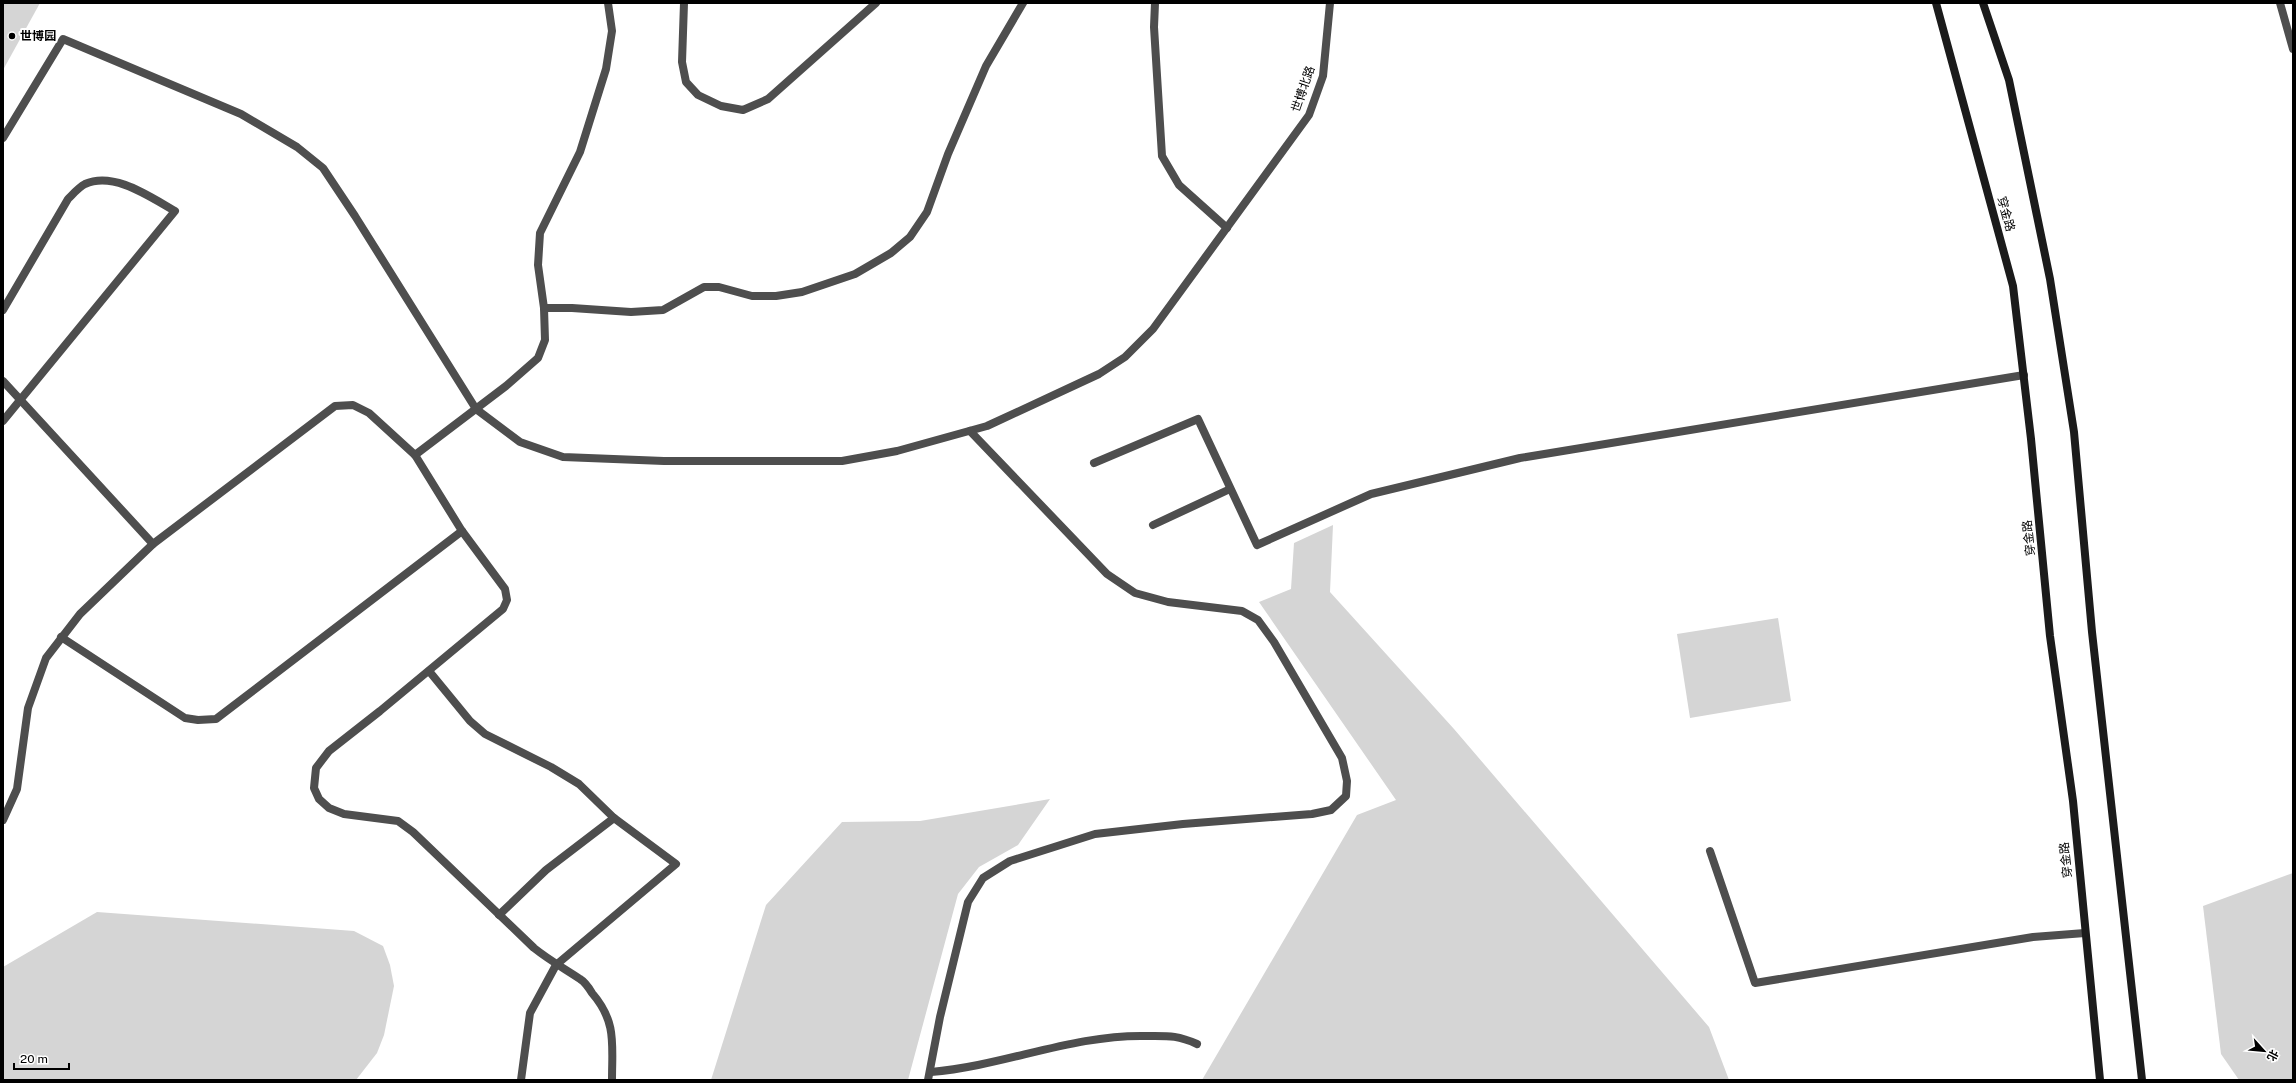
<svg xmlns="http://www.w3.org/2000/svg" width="2296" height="1083" font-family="'Public Sans','Noto Sans SC',sans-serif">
  <rect width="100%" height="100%" fill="#fff"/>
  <!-- green -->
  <g fill="#d5d5d5">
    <polygon points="3,3 40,3 3,70"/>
    <polygon points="1333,525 1330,592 1454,729 1709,1027 1729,1080 1202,1080 1357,815 1396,800 1259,602 1291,589 1294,543"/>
    <polygon points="1778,618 1791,701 1690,718 1677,634"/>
    <polygon points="1050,799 1018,845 979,867 958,894 908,1080 711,1080 766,905 842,822 920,821"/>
    <polygon points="2293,873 2293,1080 2239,1080 2221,1054 2203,906"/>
    <polygon points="97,912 354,931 383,946 390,965 394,986 384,1035 377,1053 356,1080 3,1080 3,967"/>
  </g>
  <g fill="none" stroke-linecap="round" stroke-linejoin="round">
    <!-- minor -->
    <g stroke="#4e4e4e" stroke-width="8">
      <polyline points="684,3 682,62 686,82 698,95 721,106 743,110 768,99 876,3"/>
      <polyline points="1155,3 1154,27 1162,156 1179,185 1227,228"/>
      <polyline points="2280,3 2293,49"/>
      <polyline points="3,138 63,39 241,114 297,147 323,168 355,216 476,409 520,442 563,457 664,461 842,461 897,451 987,426 1099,374 1125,357 1153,329 1309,115 1323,76 1330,3"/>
      <polyline points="544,308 572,308 631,312 663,310 704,287 719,287 752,296 776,296 802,292 855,274 891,253 910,237 927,212 948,154 986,66 1023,3"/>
      <path d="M3,310L68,199C73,194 79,187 85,184C114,171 150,197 175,211L3,421"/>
      <polyline points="3,381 153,544"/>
      <polyline points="415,455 506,386 538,358 545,340 544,308 538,265 540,233 580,152 606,69 612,31 608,3"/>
      <polyline points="1094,463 1198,419 1257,545 1371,494 1520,458 2024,375"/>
      <polyline points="1153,525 1230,489"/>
      <polyline points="61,637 185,718 198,720 216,719 462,531"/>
      <polyline points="429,671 470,721 485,734 551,767 579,784 614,818 676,864 556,965 530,1013 521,1080"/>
      <path d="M3,820L17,789L28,708L46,658L80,614L153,544L335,406L353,405L369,413L415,455L462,531L505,589L507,600L503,609L380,711L329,751L316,768L314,788L319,799L329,808L344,814L398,821L413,832L534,948C549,960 565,969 580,979C585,982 589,988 592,993C617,1022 612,1044 612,1080"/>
      <polyline points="1710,851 1755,983 2033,937 2085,933"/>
      <polyline points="499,915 546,870 614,818"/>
      <path d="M931,1072C1004,1066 1073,1034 1147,1036C1168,1036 1177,1035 1197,1044"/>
      <polyline points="928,1080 940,1017 968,902 983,878 1010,861 1095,834 1183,824 1312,814 1331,810 1346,796 1347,781 1342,758 1274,642 1258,620 1242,611 1168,602 1135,593 1107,574 970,431"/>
    </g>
    <!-- secondary -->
    <g stroke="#1b1b1b" stroke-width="8">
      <polyline points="1936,3 2013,286 2031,439 2050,636 2073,801 2100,1080"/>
      <polyline points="1983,3 2009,80 2050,279 2074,432 2092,632 2142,1080"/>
    </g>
  </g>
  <!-- markers -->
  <circle fill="#000" stroke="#fff" stroke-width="1.5" cx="12" cy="36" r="4"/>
  <g text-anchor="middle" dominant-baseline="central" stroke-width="4" stroke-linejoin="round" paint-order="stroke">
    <!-- poi labels -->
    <g font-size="12" font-weight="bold" fill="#000" stroke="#fff" text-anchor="start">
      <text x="20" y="36">世博园</text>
    </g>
    <!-- street labels -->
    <g font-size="12" fill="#000" stroke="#fff">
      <text transform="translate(1303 89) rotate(-71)">世博北路</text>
      <text transform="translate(2006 214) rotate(75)">穿金路</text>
      <text transform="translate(2029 538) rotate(-96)">穿金路</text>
      <text transform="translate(2066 860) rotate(-96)">穿金路</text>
    </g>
  </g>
  <!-- border -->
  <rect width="2296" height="1083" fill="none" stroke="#000000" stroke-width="8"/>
  <!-- north arrow -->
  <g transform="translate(2264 1051) rotate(117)" stroke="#ffffff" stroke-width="3" paint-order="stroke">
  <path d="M0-3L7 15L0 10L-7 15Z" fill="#000000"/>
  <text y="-6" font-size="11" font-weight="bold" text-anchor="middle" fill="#000000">北</text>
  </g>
  <!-- scale -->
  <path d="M14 1063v6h55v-6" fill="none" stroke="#000000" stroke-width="2"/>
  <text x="20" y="1063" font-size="12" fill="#000000" stroke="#ffffff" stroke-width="3" paint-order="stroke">20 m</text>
</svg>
